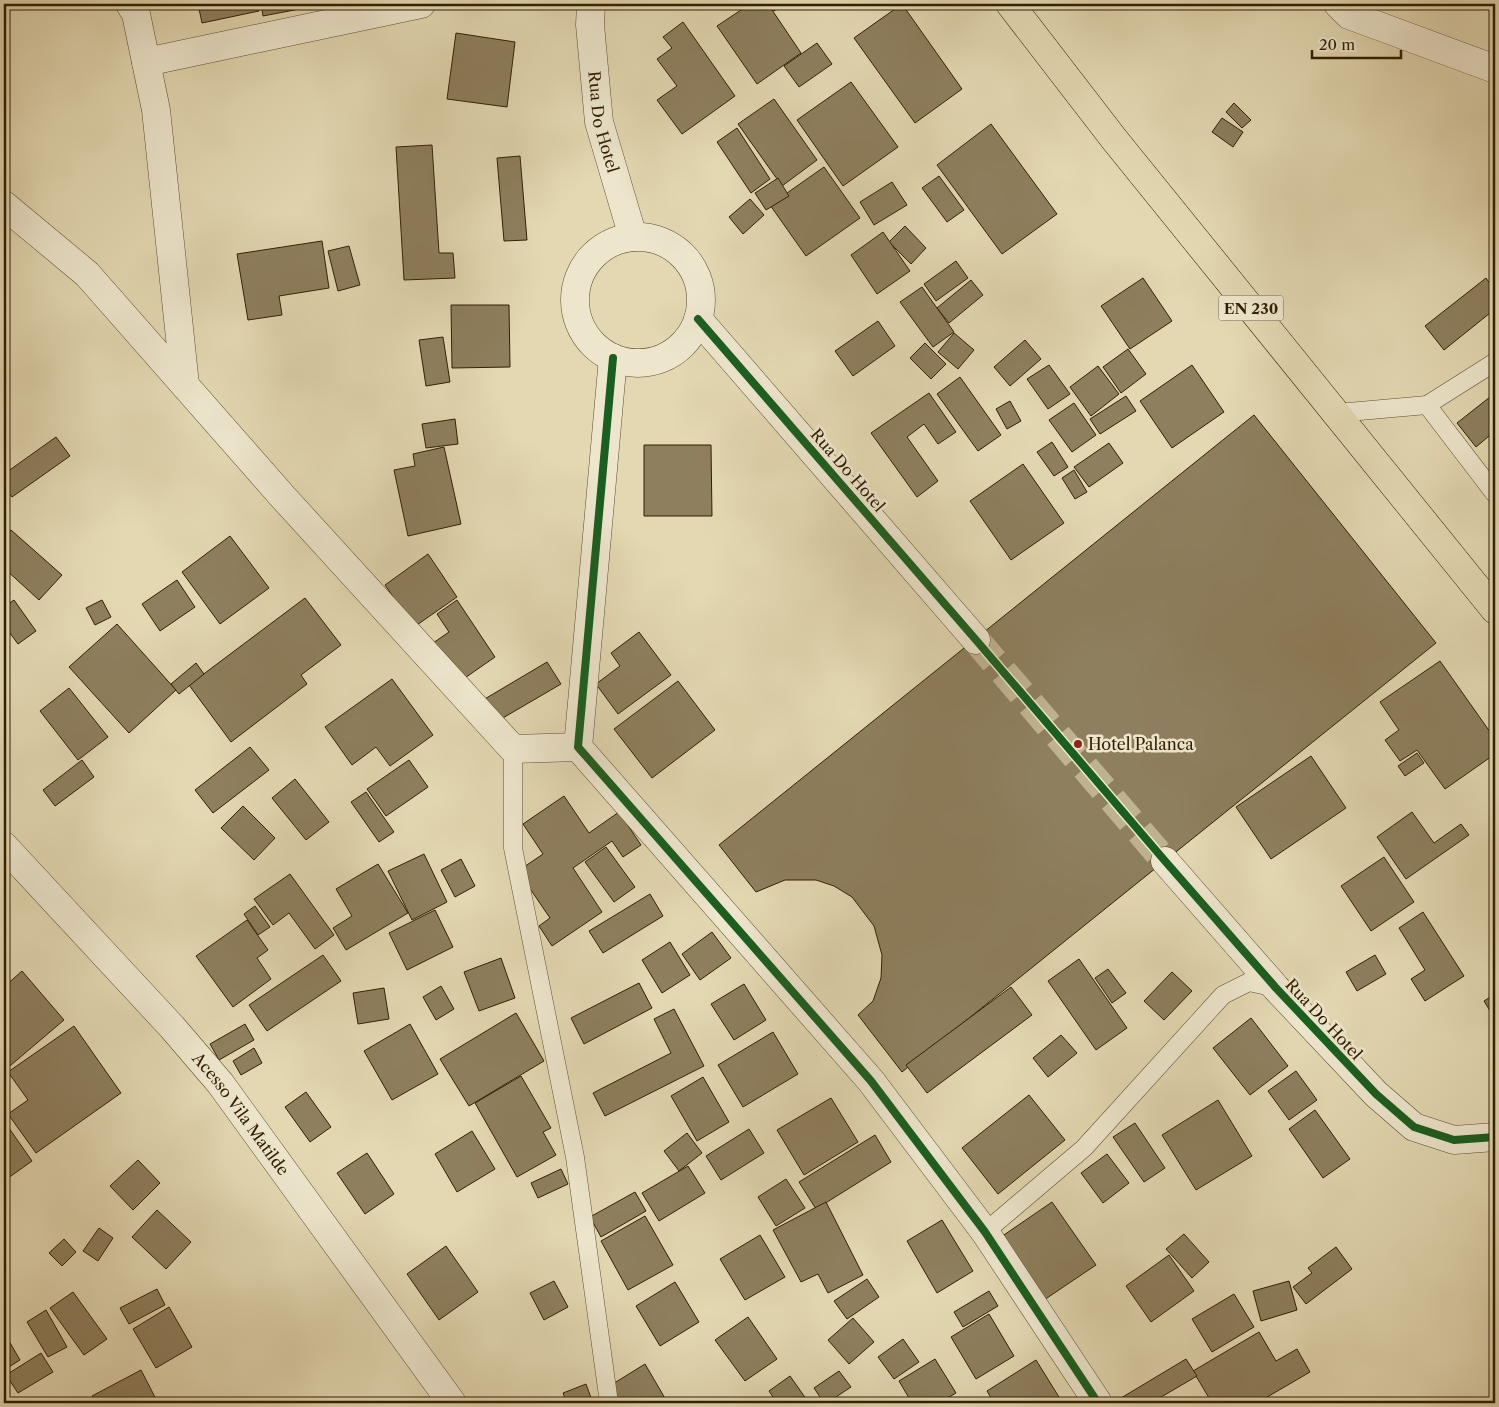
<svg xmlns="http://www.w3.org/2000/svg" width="1499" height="1407" font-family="'Libre Caslon Text',serif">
  <rect width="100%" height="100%" fill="#e3d8b2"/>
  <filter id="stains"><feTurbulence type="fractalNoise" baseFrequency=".004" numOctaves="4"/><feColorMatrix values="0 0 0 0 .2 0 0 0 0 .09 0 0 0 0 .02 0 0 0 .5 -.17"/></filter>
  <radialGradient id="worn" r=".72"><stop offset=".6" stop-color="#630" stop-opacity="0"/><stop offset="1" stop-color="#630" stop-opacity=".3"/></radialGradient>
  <!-- building -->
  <g fill="#8e7f5e" stroke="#311f03">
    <polygon points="198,4 258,4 259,11 202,23"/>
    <polygon points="261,4 310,4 310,7 263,16"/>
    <polygon points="750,4 768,4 801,53 757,84 717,26"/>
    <polygon points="770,4 784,4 774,11"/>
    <polygon points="902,4 962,89 915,123 854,38"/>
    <polygon points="683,22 735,96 682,134 657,100 677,86 657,59 672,48 663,37"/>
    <polygon points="456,33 515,42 507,107 447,99"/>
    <polygon points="817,43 832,64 799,87 784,66"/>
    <polygon points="851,82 898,147 843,186 797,120"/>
    <polygon points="774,99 817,160 782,186 738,124"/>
    <polygon points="1234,103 1251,120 1242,128 1226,112"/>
    <polygon points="1222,118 1243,132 1233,147 1212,132"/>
    <polygon points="991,124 1057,214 1002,254 937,165"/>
    <polygon points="737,128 770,179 751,193 717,142"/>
    <polygon points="432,145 439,253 453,253 455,278 404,280 396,147"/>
    <polygon points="520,156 527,240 504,241 497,158"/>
    <polygon points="824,167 860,218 806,256 770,205"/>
    <polygon points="939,176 964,210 947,222 922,188"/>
    <polygon points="778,178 789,196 766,210 755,193"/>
    <polygon points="892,182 907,205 874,225 860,202"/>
    <polygon points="750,199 764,215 743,234 729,217"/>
    <polygon points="905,226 926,248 911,264 889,242"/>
    <polygon points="883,232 910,271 877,294 851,255"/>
    <polygon points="322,241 329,288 279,296 282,315 248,320 237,254"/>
    <polygon points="349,246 360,285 338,291 328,251"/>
    <polygon points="956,261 968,278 936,301 924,284"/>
    <polygon points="1143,278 1172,321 1130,349 1101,306"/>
    <polygon points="1486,278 1495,291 1495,309 1444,350 1425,326"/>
    <polygon points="971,280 983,295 949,323 937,308"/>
    <polygon points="922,287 954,332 933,347 900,302"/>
    <polygon points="451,305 509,305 510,367 452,368"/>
    <polygon points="878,321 895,346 853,376 835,351"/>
    <polygon points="954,333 974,350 958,369 938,352"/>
    <polygon points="443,337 450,382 426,386 419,340"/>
    <polygon points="1025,340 1041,359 1010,386 994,367"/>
    <polygon points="925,343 946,364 931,379 910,358"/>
    <polygon points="1128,349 1146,374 1121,393 1103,367"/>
    <polygon points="1049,365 1070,394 1048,409 1027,379"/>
    <polygon points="1192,365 1224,412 1172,448 1140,401"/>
    <polygon points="1098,366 1119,394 1091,416 1070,387"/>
    <polygon points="960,377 1001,435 978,451 937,394"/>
    <polygon points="4,384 10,389 4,397"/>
    <polygon points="929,393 956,432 938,444 924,424 907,437 938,481 917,497 871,433"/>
    <polygon points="1495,393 1495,431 1476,447 1457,423"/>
    <polygon points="1126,396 1136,411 1100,434 1090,419"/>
    <polygon points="1010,401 1021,421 1007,429 996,409"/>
    <polygon points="1074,403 1096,435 1072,452 1049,420"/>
    <polygon points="1254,415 1436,643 902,1072 858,1015 873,1001 881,978 882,955 874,926 852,897 834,886 816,880 785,880 756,892 719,845"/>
    <polygon points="455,419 458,444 426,448 422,424"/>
    <polygon points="56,437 70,456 12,497 4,486 4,474"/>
    <polygon points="1052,442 1068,467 1054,476 1037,452"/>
    <polygon points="1109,443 1123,463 1089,487 1074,467"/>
    <polygon points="644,445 711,445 712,516 644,516"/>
    <polygon points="444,447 461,524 408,536 394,470 415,466 413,454"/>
    <polygon points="1023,464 1064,523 1011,560 970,501"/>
    <polygon points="1074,470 1087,492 1075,499 1062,478"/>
    <polygon points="11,530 62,575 39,600 4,568 4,537"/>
    <polygon points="230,536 269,588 220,624 182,572"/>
    <polygon points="428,554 457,597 414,627 385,585"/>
    <polygon points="177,580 195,607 160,631 142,604"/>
    <polygon points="305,598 341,645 301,675 307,684 231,742 189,685"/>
    <polygon points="14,600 36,631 18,644 4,625 4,607"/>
    <polygon points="102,600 111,617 95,625 86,608"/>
    <polygon points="457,600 495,657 459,682 433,643 449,632 437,614"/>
    <polygon points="117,624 176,690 129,733 69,667"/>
    <polygon points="639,632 671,675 618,714 596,684 620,666 611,653"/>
    <polygon points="1440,661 1495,739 1495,754 1445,789 1417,750 1400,761 1385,740 1399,730 1380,702"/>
    <polygon points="547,662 561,684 496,722 483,700"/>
    <polygon points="196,663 204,674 179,694 171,684"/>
    <polygon points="392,679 433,735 390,766 376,747 352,765 325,727"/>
    <polygon points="678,681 715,730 652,778 614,729"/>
    <polygon points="69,688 108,737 78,760 40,711"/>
    <polygon points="250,747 269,770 213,813 195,790"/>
    <polygon points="1417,753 1424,763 1405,776 1398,766"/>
    <polygon points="1311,756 1346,808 1271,859 1236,807"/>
    <polygon points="82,760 94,777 55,806 43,790"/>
    <polygon points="409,760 428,787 386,816 367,789"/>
    <polygon points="295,779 329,822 306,840 272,798"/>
    <polygon points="366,792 394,832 379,842 351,802"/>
    <polygon points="564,796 589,833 619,812 641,845 623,857 612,841 573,868 602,912 552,946 539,926 550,918 518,871 543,854 523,824"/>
    <polygon points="243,806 275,838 254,860 221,828"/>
    <polygon points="1412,812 1434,843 1461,824 1469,835 1406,879 1377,837"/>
    <polygon points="606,847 635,887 614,902 585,862"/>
    <polygon points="424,854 447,902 412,920 388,871"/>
    <polygon points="1384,857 1414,902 1371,931 1341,886"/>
    <polygon points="461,859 475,886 455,897 441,870"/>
    <polygon points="378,864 408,913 346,950 333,928 352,916 336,889"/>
    <polygon points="290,874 334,935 315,949 289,913 273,925 254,899"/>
    <polygon points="650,894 663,916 603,953 589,931"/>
    <polygon points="255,906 270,927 258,935 244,914"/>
    <polygon points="435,910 453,947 407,970 389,933"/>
    <polygon points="1423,912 1464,976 1425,1001 1411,979 1425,970 1399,928"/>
    <polygon points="247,920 268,950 257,958 271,979 233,1007 196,956"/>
    <polygon points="712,932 731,958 700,980 682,954"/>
    <polygon points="670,942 690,975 662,993 642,960"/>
    <polygon points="323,955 341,981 267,1031 249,1005"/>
    <polygon points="1375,955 1386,974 1357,991 1346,972"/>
    <polygon points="501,958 515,998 479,1011 464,972"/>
    <polygon points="1079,959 1127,1028 1096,1050 1048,981"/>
    <polygon points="1108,969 1126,993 1112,1003 1095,978"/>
    <polygon points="22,971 64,1020 4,1071 4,987"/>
    <polygon points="1172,972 1192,991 1164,1020 1144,1001"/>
    <polygon points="639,983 652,1008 584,1044 571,1018"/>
    <polygon points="744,984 766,1020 734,1040 711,1004"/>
    <polygon points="441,986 454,1009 436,1020 423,997"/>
    <polygon points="1011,987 1032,1015 927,1093 906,1065"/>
    <polygon points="384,988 389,1019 358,1024 353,993"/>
    <polygon points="1495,994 1495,1019 1484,1001"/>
    <polygon points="674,1009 704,1066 605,1116 593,1093 671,1053 654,1019"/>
    <polygon points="516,1013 544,1061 469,1106 440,1059"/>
    <polygon points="1251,1018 1288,1066 1250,1095 1213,1048"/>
    <polygon points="245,1024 254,1040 219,1060 210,1044"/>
    <polygon points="410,1024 438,1074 392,1100 364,1051"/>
    <polygon points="74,1026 121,1093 36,1153 8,1114 28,1100 8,1072"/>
    <polygon points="773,1032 798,1074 743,1107 718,1065"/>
    <polygon points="1061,1035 1077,1053 1048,1077 1033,1058"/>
    <polygon points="254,1048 262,1063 241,1075 233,1061"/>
    <polygon points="1296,1071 1317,1100 1289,1120 1268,1091"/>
    <polygon points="521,1076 551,1128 543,1132 556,1155 517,1177 475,1103"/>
    <polygon points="703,1077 729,1122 697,1141 671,1096"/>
    <polygon points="306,1092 331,1127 310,1142 285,1107"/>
    <polygon points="1029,1095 1065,1140 998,1194 962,1148"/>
    <polygon points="831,1098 858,1142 804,1175 777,1130"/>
    <polygon points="1218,1100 1252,1156 1196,1190 1162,1135"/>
    <polygon points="1315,1110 1350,1159 1323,1178 1289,1129"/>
    <polygon points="4,1121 32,1161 4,1181"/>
    <polygon points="1135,1123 1165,1168 1144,1182 1113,1137"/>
    <polygon points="749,1129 764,1153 721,1180 706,1156"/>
    <polygon points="472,1131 495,1169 457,1192 435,1154"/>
    <polygon points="687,1133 702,1153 679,1171 664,1151"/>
    <polygon points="875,1135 891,1162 816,1209 799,1182"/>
    <polygon points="367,1153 394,1194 365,1214 337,1173"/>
    <polygon points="1107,1154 1129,1183 1103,1203 1081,1173"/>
    <polygon points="138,1160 160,1183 133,1210 110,1186"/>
    <polygon points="688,1166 705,1193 659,1221 642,1193"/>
    <polygon points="561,1169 568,1184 538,1198 531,1183"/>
    <polygon points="786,1179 805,1208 776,1226 758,1197"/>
    <polygon points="635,1192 646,1211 601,1237 590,1217"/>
    <polygon points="826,1202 863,1275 828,1293 818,1274 801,1282 773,1230"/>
    <polygon points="1052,1202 1096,1265 1044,1300 1001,1237"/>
    <polygon points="157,1210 191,1242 166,1269 132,1237"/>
    <polygon points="645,1216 673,1265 628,1290 601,1241"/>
    <polygon points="942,1220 973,1271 937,1293 907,1241"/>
    <polygon points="99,1228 113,1238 98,1261 83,1251"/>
    <polygon points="1184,1234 1209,1262 1192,1278 1166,1249"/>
    <polygon points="760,1235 785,1277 745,1300 720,1259"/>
    <polygon points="64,1239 76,1252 62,1266 49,1253"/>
    <polygon points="446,1246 478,1292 439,1320 407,1274"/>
    <polygon points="1336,1247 1352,1269 1306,1304 1293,1287 1312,1273 1308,1268"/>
    <polygon points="1169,1255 1194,1291 1151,1322 1126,1286"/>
    <polygon points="867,1279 879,1297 847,1319 834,1301"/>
    <polygon points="554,1281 568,1307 544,1320 530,1293"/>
    <polygon points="1289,1281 1297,1310 1261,1321 1253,1291"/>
    <polygon points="675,1282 699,1322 660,1346 636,1306"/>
    <polygon points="157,1289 165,1305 129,1324 120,1308"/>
    <polygon points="989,1291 998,1306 963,1327 954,1312"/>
    <polygon points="73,1292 107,1339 84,1355 50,1308"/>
    <polygon points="1234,1294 1254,1327 1212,1352 1192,1319"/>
    <polygon points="169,1307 192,1347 156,1368 133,1329"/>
    <polygon points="46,1310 67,1347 48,1357 27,1322"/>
    <polygon points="989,1314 1014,1356 976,1379 951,1337"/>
    <polygon points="748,1317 777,1359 745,1381 715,1340"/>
    <polygon points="853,1318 874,1342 849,1364 828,1340"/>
    <polygon points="1259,1332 1276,1361 1297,1349 1310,1372 1257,1403 1212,1403 1193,1371"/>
    <polygon points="903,1339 919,1362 894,1379 878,1357"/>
    <polygon points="9,1341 20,1360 4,1370 4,1344"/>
    <polygon points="41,1353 53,1372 18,1393 6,1375"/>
    <polygon points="935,1359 956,1393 939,1403 912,1403 899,1381"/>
    <polygon points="1186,1359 1197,1376 1151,1403 1124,1403 1121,1398"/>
    <polygon points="1036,1360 1059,1397 1049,1403 994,1403 987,1391"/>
    <polygon points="645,1364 666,1400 660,1403 611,1403 603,1390"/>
    <polygon points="141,1370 158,1403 95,1403 92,1396"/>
    <polygon points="839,1371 851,1387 827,1403 824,1403 814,1388"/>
    <polygon points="790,1376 809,1403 777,1403 769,1391"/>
    <polygon points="586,1384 593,1403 567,1403 563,1393"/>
  </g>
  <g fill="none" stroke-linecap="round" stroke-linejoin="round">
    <!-- street-tunnel -->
    <polyline stroke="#bfb38f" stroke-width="28" stroke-dasharray="28 14" stroke-linecap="butt" points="976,640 1165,861"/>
    <defs>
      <g id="lane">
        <polyline points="1427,405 1495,362"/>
        <polyline points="1337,413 1427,405 1495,494"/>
        <polyline points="513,749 513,848 575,1157 609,1403"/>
        <polyline points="985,1232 1084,1148 1223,995 1249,982 1276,988"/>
      </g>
      <g id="street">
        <polyline points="130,4 136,14 156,110 185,385"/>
        <path id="s1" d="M591,4L590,25L599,122L633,237"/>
        <polyline points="1338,4 1349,15 1495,69"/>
        <polyline points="146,62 421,4"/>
        <polyline points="4,205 87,274 283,497 513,749 578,747"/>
        <circle cx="638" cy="300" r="63"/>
        <polyline points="698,319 976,640"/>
        <polyline points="613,358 578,747 871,1081 985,1232 1098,1403"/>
        <path id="s2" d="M4,846L172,1027L220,1083L452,1403"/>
        <polyline points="1165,861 1276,988 1376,1094 1414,1127 1454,1140 1495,1137"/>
      </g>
      <polyline id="primary" points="1010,4 1114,139 1495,610"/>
    </defs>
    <!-- lane casing -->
    <use href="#lane" stroke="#5e4d2f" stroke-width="19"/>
    <!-- street casing -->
    <use href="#street" stroke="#5e4d2f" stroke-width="29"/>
    <!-- primary casing -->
    <use href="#primary" stroke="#311f03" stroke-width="29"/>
    <!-- lane -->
    <use href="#lane" stroke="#ede6cd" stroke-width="18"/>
    <!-- street -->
    <use href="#street" stroke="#ede6cd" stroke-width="28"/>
    <!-- primary -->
    <use href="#primary" stroke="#e3d8b2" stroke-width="28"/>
    <defs>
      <g id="cycleway">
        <polyline points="698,319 976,640 1165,861 1276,988 1376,1094 1414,1127 1454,1140 1495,1137"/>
        <polyline points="613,358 578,747 871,1081 985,1232 1098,1403"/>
      </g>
    </defs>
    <!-- cycleway casing -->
    <use href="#cycleway" stroke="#ede6cd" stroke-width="11"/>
    <!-- cycleway -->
    <use href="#cycleway" stroke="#1b5e20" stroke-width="8"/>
  </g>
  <!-- markers -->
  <circle fill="#8f2418" stroke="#ede6cd" stroke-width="2" cx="1078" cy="744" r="5"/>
  <g text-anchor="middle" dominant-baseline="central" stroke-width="5" stroke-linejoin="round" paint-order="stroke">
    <!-- shield labels -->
    <rect fill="#ede6cd" stroke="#695b40" stroke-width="1" x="1218.5" y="295.5" width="65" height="25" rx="4"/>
    <g font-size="15" font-weight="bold" fill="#311f03">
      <text x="1251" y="308">EN 230</text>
    </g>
    <!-- street labels -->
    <g font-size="16" fill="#311f03" stroke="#ede6cd">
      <text stroke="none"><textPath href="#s1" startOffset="119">Rua Do Hotel</textPath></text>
      <text transform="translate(848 470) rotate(49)">Rua Do Hotel</text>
      <text transform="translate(1324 1019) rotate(47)">Rua Do Hotel</text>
      <text stroke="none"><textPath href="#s2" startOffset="358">Acesso Vila Matilde</textPath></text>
    </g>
    <!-- poi labels -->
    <g font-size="16" fill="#311f03" stroke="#ede6cd" text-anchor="start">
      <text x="1088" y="744">Hotel Palanca</text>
    </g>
  </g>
  <!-- margin -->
  <rect width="1499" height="1407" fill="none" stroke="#e3d8b2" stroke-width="20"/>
  <rect x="5" y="5" width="1489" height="1397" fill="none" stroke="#311f03" stroke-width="2.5"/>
  <rect x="10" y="10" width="1479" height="1387" fill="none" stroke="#311f03"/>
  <!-- scale -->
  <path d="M1312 50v8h89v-8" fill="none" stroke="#311f03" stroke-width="2.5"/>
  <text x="1319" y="50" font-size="15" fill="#311f03" stroke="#ede6cd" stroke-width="4" paint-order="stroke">20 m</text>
  <rect width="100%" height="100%" filter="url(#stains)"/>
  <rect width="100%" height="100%" fill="url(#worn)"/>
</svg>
